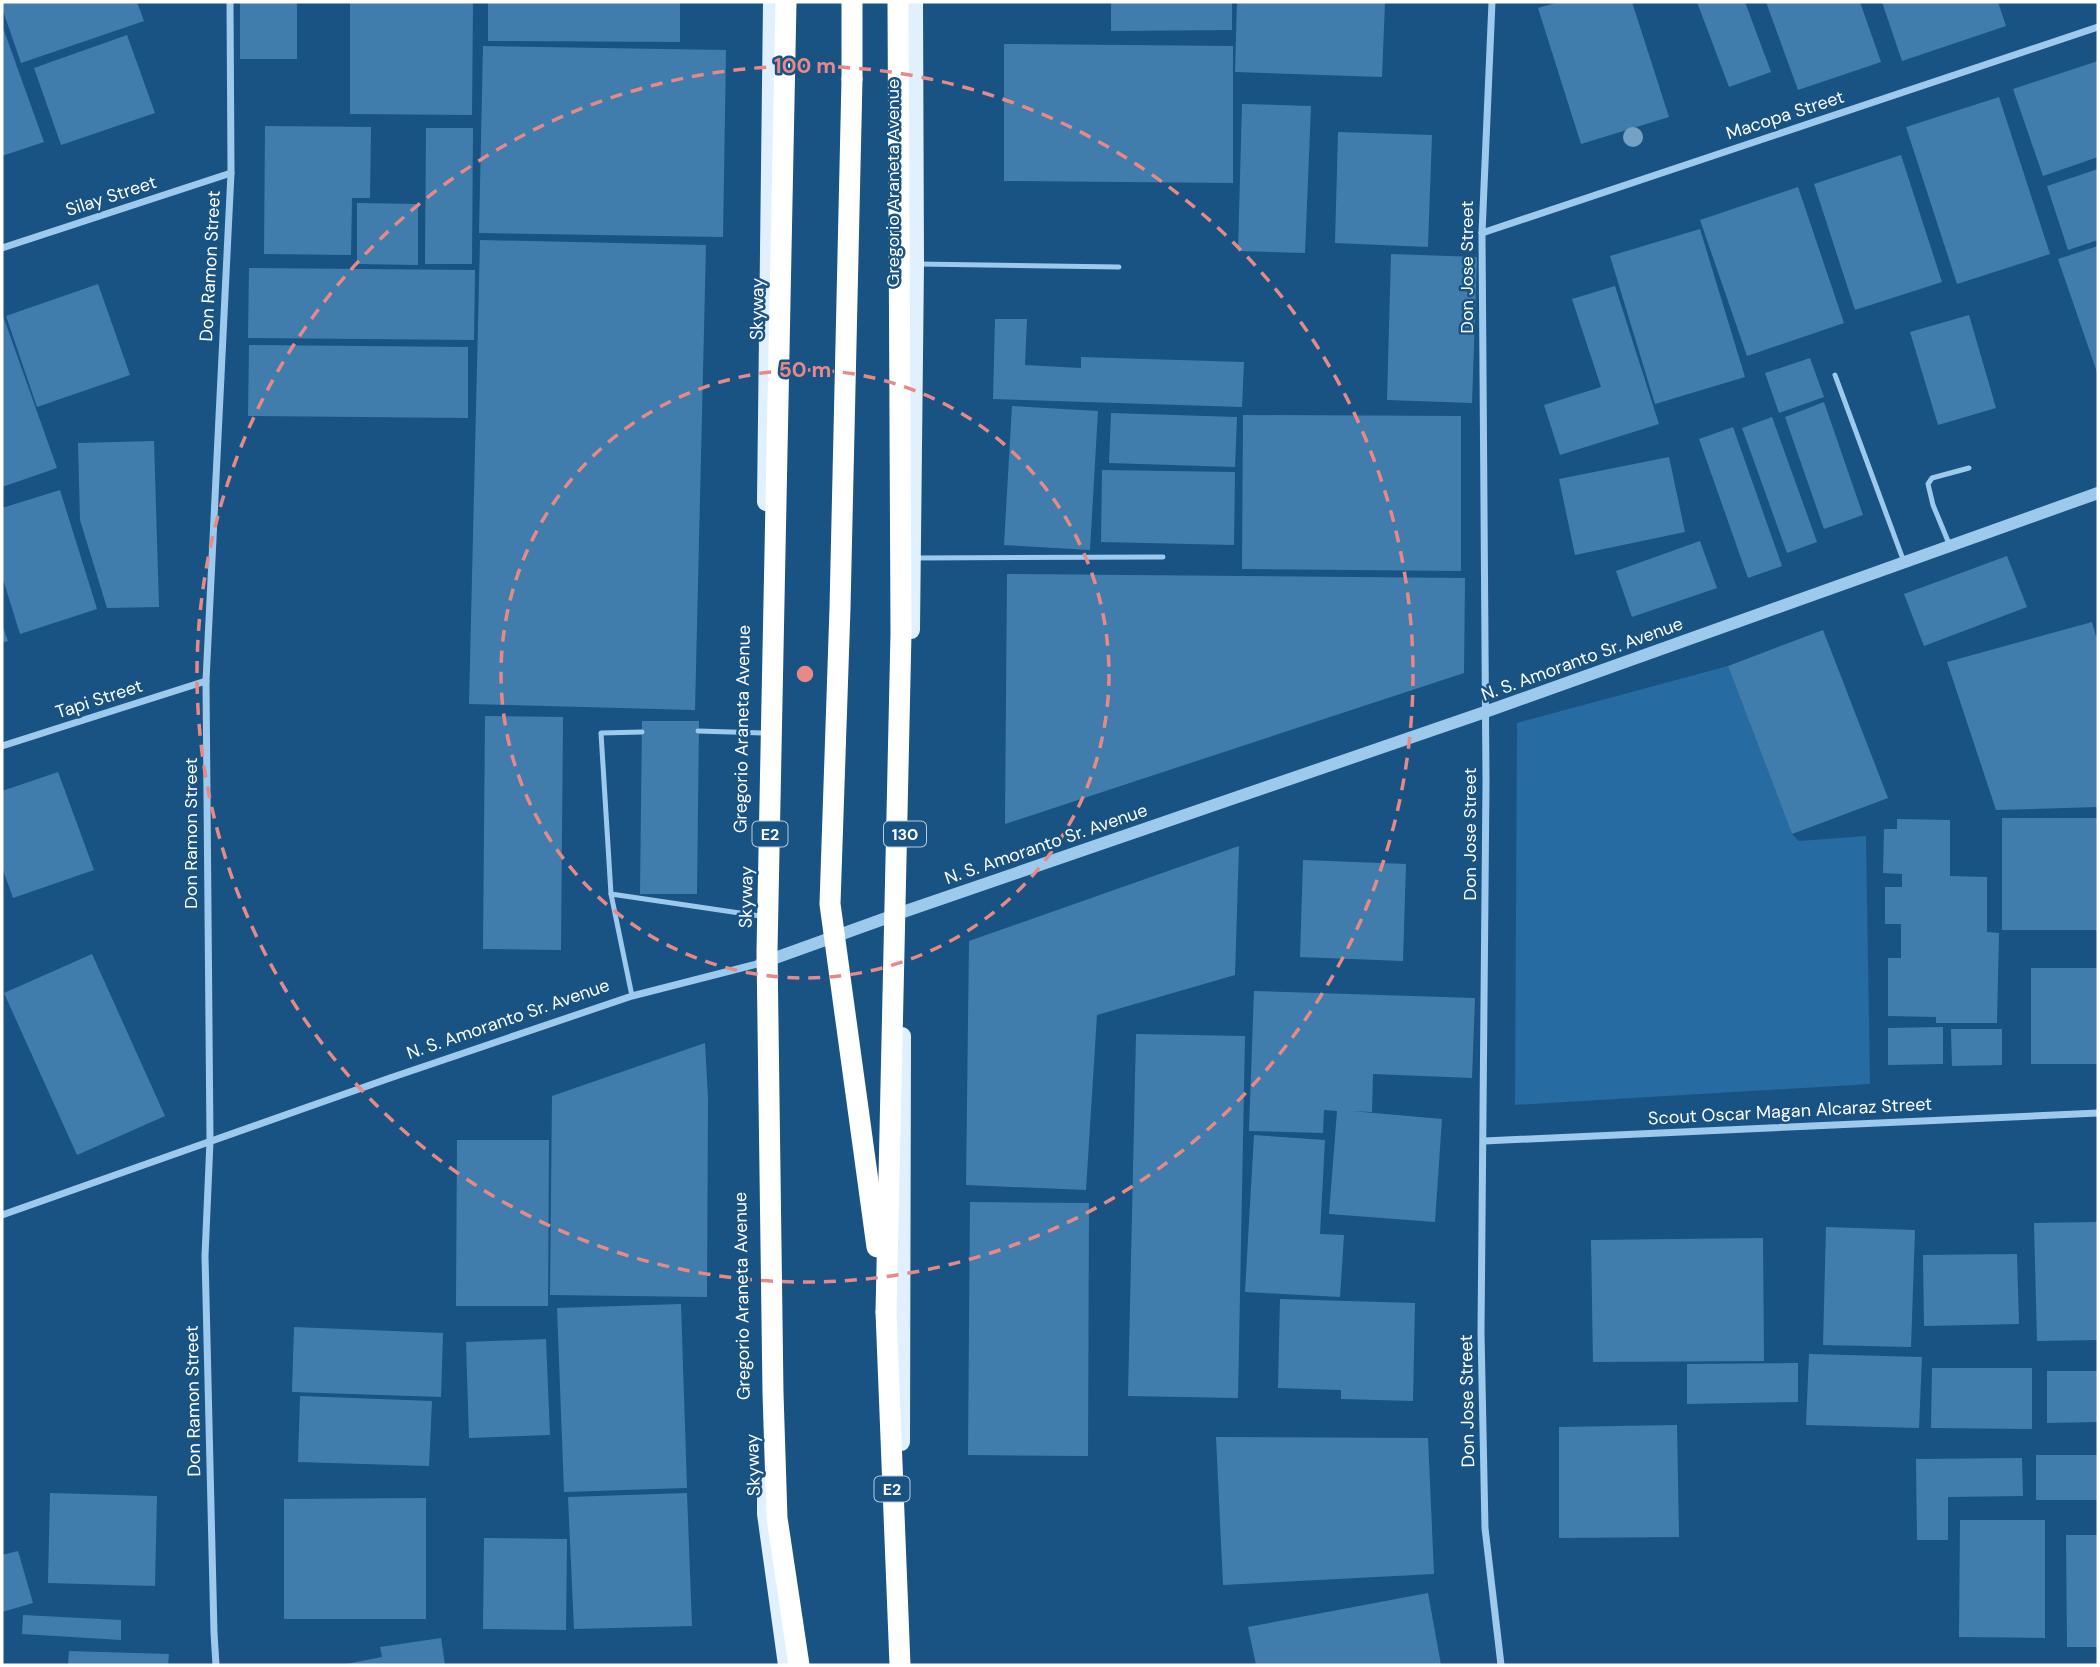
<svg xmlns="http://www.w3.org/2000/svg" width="2100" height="1667" font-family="'DM Sans',sans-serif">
  <rect width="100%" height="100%" fill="#185383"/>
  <!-- green -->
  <polygon fill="#266ba1" points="1728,666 1792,834 1799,841 1866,836 1870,1084 1515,1105 1517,723"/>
  <!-- building -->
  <g fill="#407dad">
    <polygon points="2,2 137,2 144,21 21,63 2,8"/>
    <rect x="240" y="2" width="57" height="57"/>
    <polygon points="350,2 473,2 472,115 350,114"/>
    <polygon points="488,2 680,2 680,42 488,41"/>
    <polygon points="1111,2 1232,2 1232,30 1111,31"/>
    <polygon points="1237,2 1385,2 1382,77 1235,72"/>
    <polygon points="1559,2 1632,2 1669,117 1581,144 1538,8"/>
    <polygon points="1697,2 1745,2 1771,72 1729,87"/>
    <polygon points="1766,2 1860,2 1881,62 1798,90"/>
    <polygon points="1882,2 1998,2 2006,26 1902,61"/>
    <polygon points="2,25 44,142 2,156"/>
    <polygon points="127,35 155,113 61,145 34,68"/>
    <polygon points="1004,44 1233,46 1233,183 1004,181"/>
    <polygon points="483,46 726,50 723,237 479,233"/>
    <polygon points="2098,61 2098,157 2043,176 2013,89"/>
    <polygon points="1999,97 2050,254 1957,284 1906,127"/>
    <polygon points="1242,104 1311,106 1305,253 1238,251"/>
    <polygon points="265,126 371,127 370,198 352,198 351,255 264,254"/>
    <polygon points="426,128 473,128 472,264 425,264"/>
    <polygon points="1338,132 1432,135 1428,247 1335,243"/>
    <polygon points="1901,155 1942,282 1855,310 1814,184"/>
    <polygon points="2098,169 2098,240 2068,250 2047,186"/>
    <polygon points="1798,187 1844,323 1747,356 1700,220"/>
    <polygon points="357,203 418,204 418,265 357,264"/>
    <polygon points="1700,229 1745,377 1655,404 1610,256"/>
    <polygon points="480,240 706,245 695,710 469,704"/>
    <polygon points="2098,246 2098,375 2058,259"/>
    <polygon points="1391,254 1477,257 1472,403 1387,400"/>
    <polygon points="249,268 475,270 474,340 248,338"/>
    <polygon points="98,284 130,375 37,407 6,316"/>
    <polygon points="1615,286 1659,424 1560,455 1544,405 1601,387 1572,299"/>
    <polygon points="2,313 57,468 2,487"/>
    <polygon points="1969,315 1996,408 1938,425 1910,332"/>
    <polygon points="995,319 1027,319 1025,365 1081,368 1081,357 1244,362 1242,407 993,399"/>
    <polygon points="249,345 468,347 468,418 248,416"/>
    <polygon points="1810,358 1824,397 1779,413 1765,373"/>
    <polygon points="1824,402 1863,515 1824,529 1785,417"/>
    <polygon points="1012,406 1098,411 1090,550 1004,545"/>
    <polygon points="1111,413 1237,417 1235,467 1109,463"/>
    <polygon points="1243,415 1461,416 1461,571 1242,569"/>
    <polygon points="1772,417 1817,542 1787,553 1742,428"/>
    <polygon points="1733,427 1782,566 1748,578 1699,439"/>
    <polygon points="154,441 159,607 107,608 80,520 78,443"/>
    <polygon points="1669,457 1685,532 1575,555 1559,479"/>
    <polygon points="1102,470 1235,472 1234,545 1101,542"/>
    <polygon points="60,490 97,609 20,634 2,576 2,508"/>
    <polygon points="1700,541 1717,588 1632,617 1616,571"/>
    <polygon points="2007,556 2027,607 1924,646 1904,594"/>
    <polygon points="1007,574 1465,578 1464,673 1005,824"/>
    <polygon points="2092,622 2098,643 2098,807 1996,810 1947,662"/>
    <polygon points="2,624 8,641 2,643"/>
    <polygon points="1823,630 1888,798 1792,834 1728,666"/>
    <polygon points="485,716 563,717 561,950 483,949"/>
    <polygon points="642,721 699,721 697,894 640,894"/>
    <polygon points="58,772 94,870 13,898 2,867 2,791"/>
    <rect x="2002" y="818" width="96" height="112"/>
    <polygon points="1897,819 1950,820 1950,876 1987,877 1987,932 1999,933 1997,1023 1936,1023 1936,1017 1888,1016 1888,958 1901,958 1901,924 1885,924 1885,887 1902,887 1902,874 1883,873 1884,829 1897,829"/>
    <polygon points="1239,846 1235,975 1097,1015 1086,1190 966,1185 969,941"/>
    <polygon points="1303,860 1406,864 1403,961 1300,957"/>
    <polygon points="92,954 165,1116 77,1155 4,993"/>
    <rect x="2031" y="968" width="67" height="96"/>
    <polygon points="1254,991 1475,998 1472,1078 1373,1074 1372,1112 1351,1111 1442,1119 1435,1222 1329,1214 1337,1111 1324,1110 1323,1133 1249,1131"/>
    <polygon points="1943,1027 1943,1064 1888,1065 1888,1028"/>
    <polygon points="1951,1029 2002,1029 2002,1065 1952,1066"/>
    <polygon points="1136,1034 1245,1036 1238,1398 1128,1396"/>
    <polygon points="705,1043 708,1098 707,1297 550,1295 552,1096"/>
    <polygon points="1254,1135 1325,1140 1320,1234 1344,1235 1340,1297 1245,1292"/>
    <polygon points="457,1140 549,1140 548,1306 456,1306"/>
    <polygon points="970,1202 1089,1203 1088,1456 968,1455"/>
    <polygon points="2098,1222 2098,1340 2037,1341 2034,1223"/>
    <polygon points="1826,1227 1915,1230 1911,1347 1823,1345"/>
    <polygon points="1763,1238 1764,1361 1593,1362 1591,1240"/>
    <polygon points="2017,1254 2019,1324 1924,1326 1923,1255"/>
    <polygon points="1280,1299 1415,1303 1413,1401 1341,1399 1341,1390 1278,1388"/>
    <polygon points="681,1304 687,1488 564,1492 557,1308"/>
    <polygon points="294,1327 443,1333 441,1397 292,1392"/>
    <polygon points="546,1339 550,1435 469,1438 466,1342"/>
    <polygon points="1809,1354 1922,1357 1919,1428 1806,1425"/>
    <polygon points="1798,1363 1798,1402 1687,1404 1687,1364"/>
    <polygon points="1932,1368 2032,1368 2032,1429 1931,1428"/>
    <polygon points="2047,1371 2098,1371 2098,1422 2047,1423"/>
    <polygon points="300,1396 432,1401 429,1466 298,1462"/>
    <polygon points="1677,1425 1679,1537 1559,1538 1559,1427"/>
    <polygon points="1216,1437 1428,1438 1434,1574 1223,1585"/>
    <rect x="2036" y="1455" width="62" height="45"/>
    <polygon points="2022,1458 2023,1496 1948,1497 1948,1540 1917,1540 1916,1459"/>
    <polygon points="50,1493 157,1496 155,1586 48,1583"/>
    <polygon points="687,1493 692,1626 574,1629 568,1497"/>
    <polygon points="426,1498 426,1619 284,1619 284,1499"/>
    <polygon points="1960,1520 2045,1520 2045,1638 1959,1637"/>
    <polygon points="2066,1535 2098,1535 2098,1647 2067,1647"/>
    <polygon points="484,1538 567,1539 566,1630 483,1629"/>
    <polygon points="18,1551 33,1603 2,1612 2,1555"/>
    <polygon points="1428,1593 1441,1665 1256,1665 1248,1627"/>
    <polygon points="23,1615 121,1620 121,1640 22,1634"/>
    <polygon points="441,1638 445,1665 341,1665 382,1657 380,1647"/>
    <polygon points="69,1651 169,1654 168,1665 68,1665"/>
  </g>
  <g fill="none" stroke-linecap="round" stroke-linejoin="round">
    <!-- service -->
    <g stroke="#9cc9ec" stroke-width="5">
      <polyline points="918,264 1119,267"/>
      <polyline points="1835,375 1904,562"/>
      <polyline points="1950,546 1933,505 1928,484 1932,478 1969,468"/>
      <polyline points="916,558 1163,557"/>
      <polyline points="698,731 763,733"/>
      <polyline points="642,732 601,733 611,894 760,916"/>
      <polyline points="611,894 632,996"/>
    </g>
    <!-- minor -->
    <g stroke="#9cc9ec" stroke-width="7">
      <polyline points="1492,2 1482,233 1486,782 1481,1332 1485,1528 1501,1665"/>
      <polyline points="1482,233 2098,27"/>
      <polyline points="2,248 231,173"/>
      <polyline points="2,746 206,681"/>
      <polyline points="1484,1141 2098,1113"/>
      <polyline points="2,1215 390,1078 632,996 757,964"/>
      <polyline points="216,1665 214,1633 205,1256 210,1141 206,681 231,173 230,2"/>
    </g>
    <!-- tertiary -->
    <polyline stroke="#9cc9ec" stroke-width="12" points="761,963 903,912 1485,712 2098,493"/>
    <!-- primary -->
    <g stroke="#e1f0ff" stroke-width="18">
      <polyline points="766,502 772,2"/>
      <polyline points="911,630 915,264 914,2"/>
      <polyline points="901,1442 902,1036"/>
      <polyline points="766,1486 766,1514 787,1665"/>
    </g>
    <!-- motorway -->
    <g stroke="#fff" stroke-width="21">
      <polyline points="852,79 852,2"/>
      <polyline points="886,1312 900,1665"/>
    </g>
    <!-- motorway-bridge -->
    <g stroke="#fff" stroke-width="21">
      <polyline points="786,2 767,951 773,1393 777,1518 799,1665"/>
      <polyline points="852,79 840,608 830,904 877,1247"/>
      <polyline points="886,1312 901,633 898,2"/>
    </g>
  </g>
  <!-- trees -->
  <circle fill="#75a1c4" cx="1633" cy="137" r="10"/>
  <!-- distance rings -->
  <g fill="none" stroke="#e88989" stroke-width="3.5" stroke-dasharray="12 9">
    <circle cx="805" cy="674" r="304"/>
    <circle cx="805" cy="674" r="608"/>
  </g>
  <g text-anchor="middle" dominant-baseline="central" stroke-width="5" stroke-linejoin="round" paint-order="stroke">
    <!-- shield labels -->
    <g fill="#185383" stroke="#bacbda" stroke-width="2">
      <rect x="752.5" y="821.5" width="35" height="25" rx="5"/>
      <rect x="884" y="821.5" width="42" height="25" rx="5"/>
      <rect x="874.5" y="1476.5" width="35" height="25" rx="5"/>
    </g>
    <g font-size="16" font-weight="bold" fill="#fff">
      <text x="770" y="834">E2</text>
      <text x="905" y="834">130</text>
      <text x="892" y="1489">E2</text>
    </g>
    <!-- street labels -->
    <g font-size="18" fill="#fff" stroke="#185383">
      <text transform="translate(1785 115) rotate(-18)">Macopa Street</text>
      <text transform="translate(893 183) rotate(-90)">Gregorio Araneta Avenue</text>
      <text transform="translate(111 196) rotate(-18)">Silay Street</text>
      <text transform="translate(210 266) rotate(-87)">Don Ramon Street</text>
      <text transform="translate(1467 267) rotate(-90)">Don Jose Street</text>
      <text transform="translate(757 309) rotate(-89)">Skyway</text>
      <text transform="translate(1582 659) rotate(-20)">N. S. Amoranto Sr. Avenue</text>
      <text transform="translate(99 699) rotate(-18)">Tapi Street</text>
      <text transform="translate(742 729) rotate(-89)">Gregorio Araneta Avenue</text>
      <text transform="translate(191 833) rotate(-90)">Don Ramon Street</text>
      <text transform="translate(1470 834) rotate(-90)">Don Jose Street</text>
      <text transform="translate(1046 844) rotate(-19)">N. S. Amoranto Sr. Avenue</text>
      <text transform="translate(746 897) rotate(-89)">Skyway</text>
      <text transform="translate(508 1019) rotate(-19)">N. S. Amoranto Sr. Avenue</text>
      <text transform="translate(1790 1111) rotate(-3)">Scout Oscar Magan Alcaraz Street</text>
      <text transform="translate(742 1296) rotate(-91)">Gregorio Araneta Avenue</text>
      <text transform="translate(193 1401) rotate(-91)">Don Ramon Street</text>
      <text transform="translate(1467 1401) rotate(-91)">Don Jose Street</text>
      <text transform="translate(753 1465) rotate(-92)">Skyway</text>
    </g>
  </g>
  <circle cx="805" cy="674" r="10" fill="#e88989" stroke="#185383" stroke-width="3.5"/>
  <g font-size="21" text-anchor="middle" font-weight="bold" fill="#e88989" stroke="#185383" stroke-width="5" stroke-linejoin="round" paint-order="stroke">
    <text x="805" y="73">100 m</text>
    <text x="805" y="377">50 m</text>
  </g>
  <!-- border -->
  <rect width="2100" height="1667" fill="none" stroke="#ffffff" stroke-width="7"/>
</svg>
